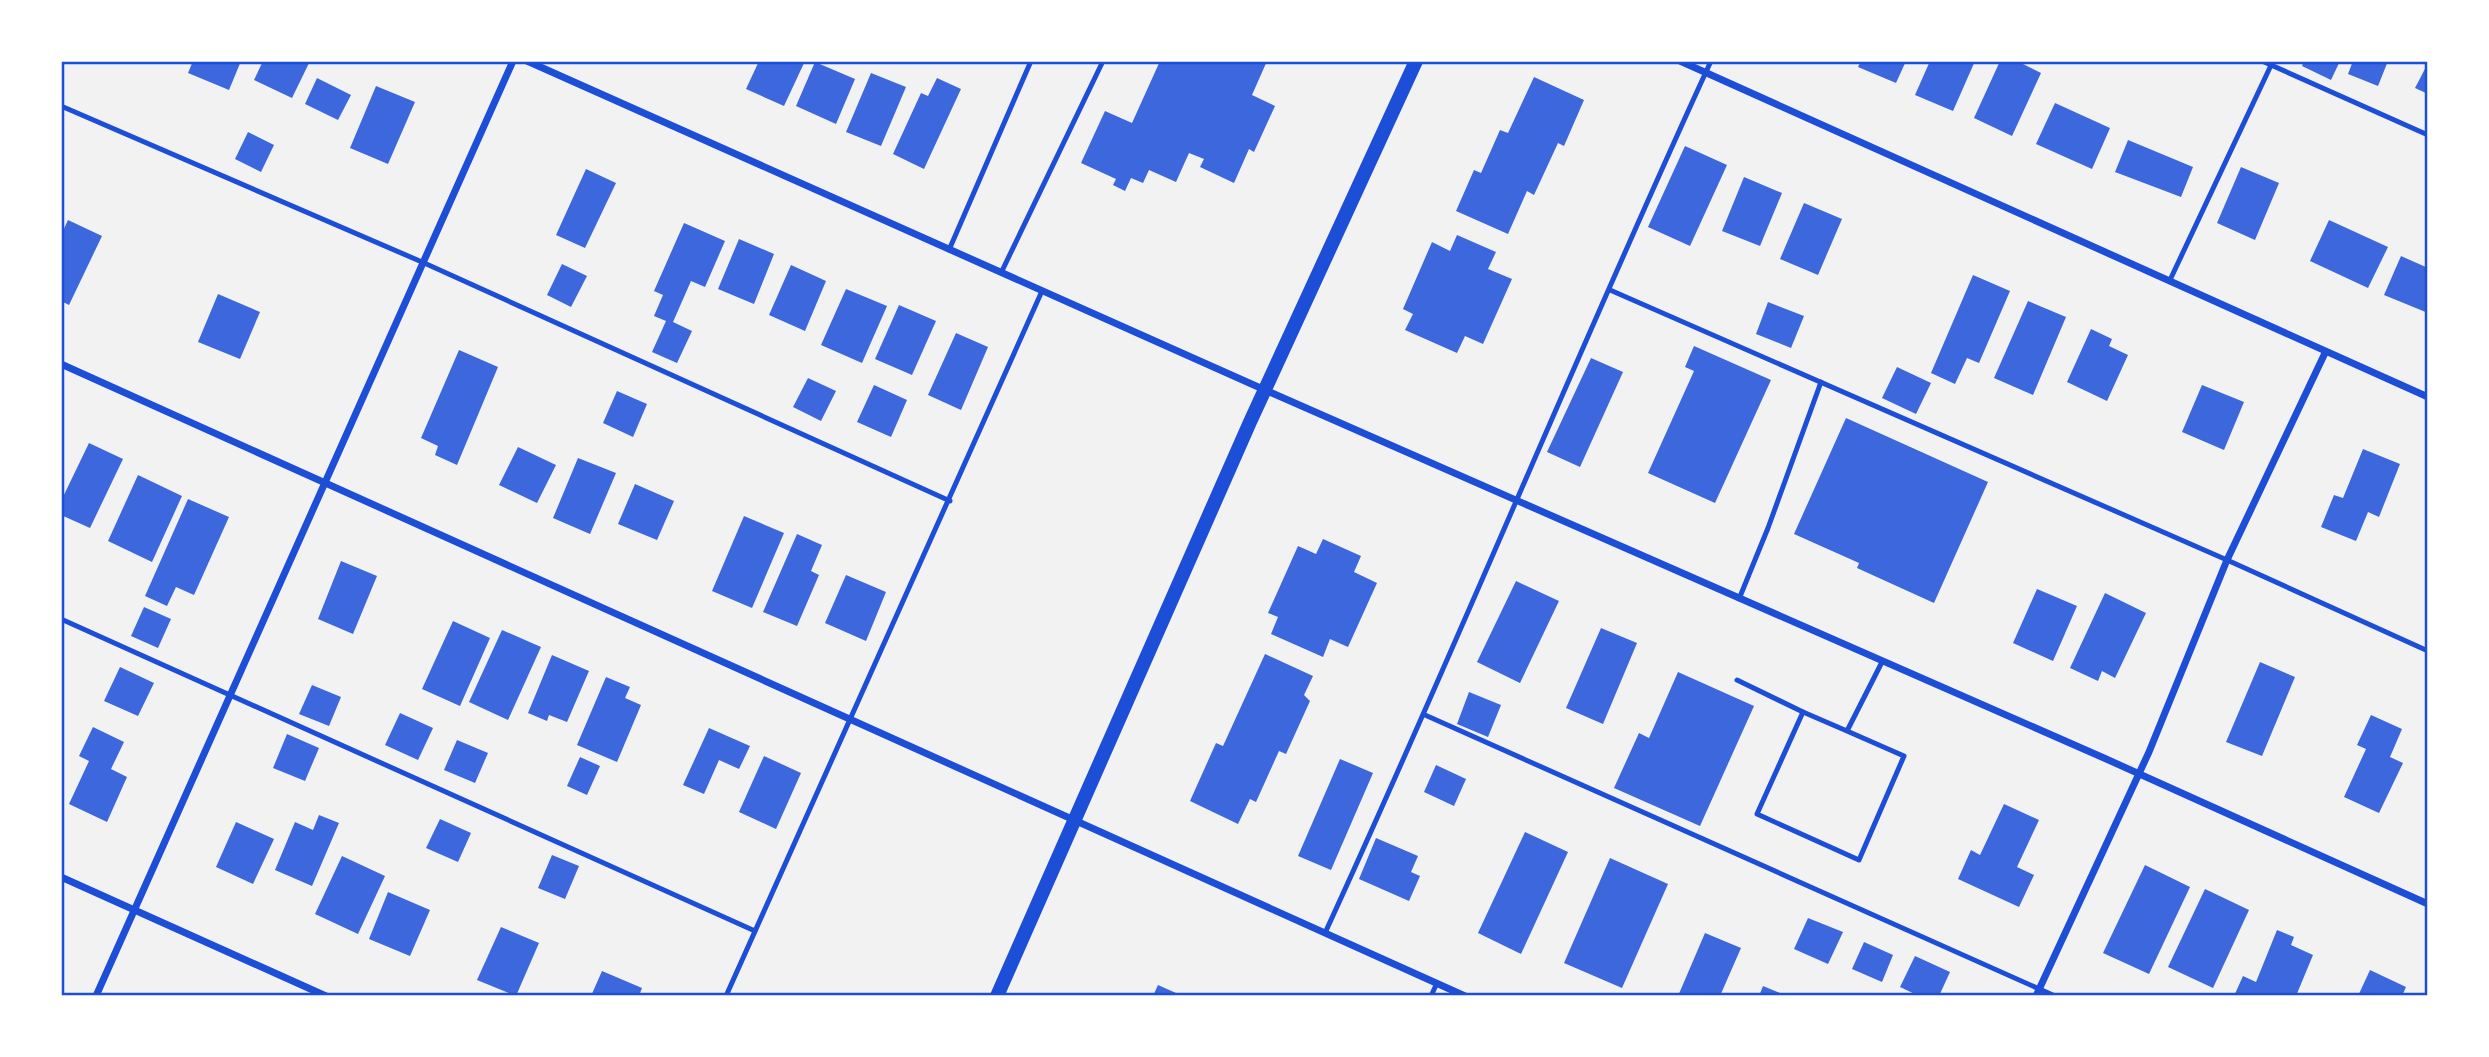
<svg xmlns="http://www.w3.org/2000/svg" width="2489" height="1057" font-family="Lora,serif">
  <rect width="100%" height="100%" fill="#f2f2f2"/>
  <!-- building -->
  <g fill="#3d67dc">
    <polygon points="193,61 241,61 229,90 188,73"/>
    <polygon points="263,61 310,61 292,98 254,80"/>
    <polygon points="759,61 805,61 784,106 746,89"/>
    <polygon points="1160,61 1267,61 1252,95 1275,106 1254,152 1249,149 1234,183 1200,167 1204,159 1189,153 1176,182 1149,170 1143,183 1131,178 1125,191 1113,185 1116,179 1081,163 1105,111 1132,123"/>
    <polygon points="1861,61 1906,61 1896,83 1858,67"/>
    <polygon points="1930,61 1975,61 1953,111 1915,95"/>
    <polygon points="2000,61 2017,61 2041,73 2012,136 1974,118"/>
    <polygon points="2304,61 2340,61 2331,80 2302,66"/>
    <polygon points="2353,61 2388,61 2378,86 2348,74"/>
    <polygon points="815,62 855,79 836,124 796,106"/>
    <polygon points="2428,63 2428,94 2415,88"/>
    <polygon points="871,73 906,87 881,146 846,132"/>
    <polygon points="1534,77 1584,100 1564,146 1558,143 1534,195 1527,191 1508,234 1456,211 1474,170 1481,173 1500,130 1508,133"/>
    <polygon points="317,78 351,95 338,120 305,104"/>
    <polygon points="937,78 961,89 924,169 893,154 921,93 928,96"/>
    <polygon points="376,86 415,102 388,164 350,148"/>
    <polygon points="2055,103 2110,128 2092,169 2036,144"/>
    <polygon points="248,132 274,145 261,172 235,159"/>
    <polygon points="2128,140 2193,167 2181,197 2115,172"/>
    <polygon points="1685,146 1727,165 1690,246 1648,227"/>
    <polygon points="2241,167 2279,183 2255,240 2217,223"/>
    <polygon points="586,169 616,183 585,248 556,235"/>
    <polygon points="1744,177 1782,193 1760,246 1722,231"/>
    <polygon points="1804,203 1842,219 1818,275 1780,259"/>
    <polygon points="68,220 102,236 69,305 61,301 61,235"/>
    <polygon points="2329,220 2388,247 2368,288 2310,261"/>
    <polygon points="684,223 725,241 705,287 691,281 673,322 692,331 677,363 652,352 666,321 654,316 663,295 654,291"/>
    <polygon points="1457,235 1496,252 1488,269 1512,279 1483,344 1465,336 1457,353 1405,330 1413,314 1403,309 1432,242 1450,251"/>
    <polygon points="739,239 774,254 754,304 718,289"/>
    <polygon points="2401,256 2428,268 2428,313 2384,295"/>
    <polygon points="562,264 587,276 571,307 547,295"/>
    <polygon points="791,265 826,281 805,331 769,315"/>
    <polygon points="1973,275 2010,291 1979,363 1967,358 1955,384 1931,373"/>
    <polygon points="846,289 887,306 862,363 821,345"/>
    <polygon points="218,294 260,312 240,359 198,342"/>
    <polygon points="2028,301 2066,317 2033,395 1994,378"/>
    <polygon points="1768,302 1804,316 1791,348 1756,334"/>
    <polygon points="899,305 936,321 912,375 875,359"/>
    <polygon points="2091,329 2112,339 2109,346 2128,355 2107,401 2067,382"/>
    <polygon points="956,333 988,347 961,410 928,395"/>
    <polygon points="1694,346 1771,380 1715,503 1648,473 1694,371 1685,367"/>
    <polygon points="459,350 498,367 457,465 435,455 438,446 421,438"/>
    <polygon points="1591,358 1623,372 1580,467 1547,452"/>
    <polygon points="1897,367 1931,383 1916,414 1882,398"/>
    <polygon points="808,378 836,391 821,421 793,407"/>
    <polygon points="874,385 907,400 891,437 857,422"/>
    <polygon points="2202,385 2244,402 2224,450 2182,432"/>
    <polygon points="617,391 647,404 633,437 603,423"/>
    <polygon points="1846,418 1988,482 1934,603 1857,568 1859,563 1794,534"/>
    <polygon points="89,443 123,459 90,528 61,515 61,501"/>
    <polygon points="518,447 556,465 537,503 499,485"/>
    <polygon points="2363,449 2400,464 2379,517 2368,512 2356,541 2321,527 2334,495 2343,498"/>
    <polygon points="578,458 616,473 590,534 553,518"/>
    <polygon points="138,475 182,496 152,562 108,541"/>
    <polygon points="635,484 674,501 657,540 618,524"/>
    <polygon points="188,499 229,517 194,595 176,587 167,606 145,596"/>
    <polygon points="744,516 784,533 752,608 712,591"/>
    <polygon points="797,534 822,545 811,571 819,575 797,626 763,612"/>
    <polygon points="1323,539 1361,556 1354,572 1377,583 1348,647 1330,639 1323,657 1271,634 1278,617 1268,613 1298,546 1316,554"/>
    <polygon points="341,561 377,576 353,634 318,619"/>
    <polygon points="846,575 886,592 866,641 825,623"/>
    <polygon points="1516,581 1559,601 1520,683 1477,662"/>
    <polygon points="2037,589 2077,606 2053,661 2013,643"/>
    <polygon points="2105,593 2146,613 2115,678 2102,671 2098,681 2070,668"/>
    <polygon points="144,607 171,619 158,648 131,636"/>
    <polygon points="453,621 490,638 460,706 422,689"/>
    <polygon points="1601,628 1637,643 1603,724 1566,708"/>
    <polygon points="502,630 541,647 508,720 469,702"/>
    <polygon points="1265,654 1313,676 1304,695 1310,701 1286,754 1279,751 1256,802 1250,799 1238,824 1190,801 1216,743 1223,746"/>
    <polygon points="552,655 589,671 567,722 549,715 547,721 528,713"/>
    <polygon points="2260,662 2295,677 2262,756 2226,742"/>
    <polygon points="120,667 154,683 138,716 104,701"/>
    <polygon points="1678,672 1754,706 1700,826 1614,788 1639,733 1649,738"/>
    <polygon points="606,677 630,687 625,698 641,705 617,762 577,745"/>
    <polygon points="312,685 341,697 329,726 299,714"/>
    <polygon points="1469,692 1501,705 1488,737 1457,724"/>
    <polygon points="400,713 433,728 418,760 385,745"/>
    <polygon points="2371,715 2402,729 2390,757 2403,763 2379,813 2344,797 2366,749 2357,745"/>
    <polygon points="93,727 124,742 111,769 127,777 107,822 69,804 89,761 79,756"/>
    <polygon points="709,728 750,746 739,769 719,760 704,794 683,785"/>
    <polygon points="287,734 319,748 305,781 273,768"/>
    <polygon points="457,740 488,753 475,783 444,770"/>
    <polygon points="764,756 801,773 776,829 739,812"/>
    <polygon points="580,757 600,766 587,795 567,786"/>
    <polygon points="1340,759 1373,773 1331,870 1298,856"/>
    <polygon points="1436,765 1466,779 1454,806 1424,792"/>
    <polygon points="2004,804 2039,820 2017,867 2034,875 2019,907 1958,879 1971,850 1980,855"/>
    <polygon points="319,815 339,823 312,886 275,870 295,822 313,830"/>
    <polygon points="440,819 471,833 458,862 426,848"/>
    <polygon points="236,822 274,839 253,884 216,867"/>
    <polygon points="1525,832 1568,852 1521,954 1478,933"/>
    <polygon points="1376,838 1418,856 1411,872 1420,876 1409,901 1359,879"/>
    <polygon points="552,855 579,866 565,899 538,888"/>
    <polygon points="342,856 385,876 358,934 315,914"/>
    <polygon points="1610,858 1668,884 1622,988 1564,963"/>
    <polygon points="2145,865 2190,887 2149,974 2103,953"/>
    <polygon points="2205,889 2249,910 2213,988 2168,967"/>
    <polygon points="388,892 430,910 410,956 369,939"/>
    <polygon points="1808,918 1843,932 1828,964 1794,949"/>
    <polygon points="501,927 539,943 516,996 477,980"/>
    <polygon points="2277,930 2294,937 2291,945 2313,955 2296,996 2234,996 2243,976 2256,982"/>
    <polygon points="1705,933 1741,948 1720,996 1678,996"/>
    <polygon points="1864,942 1893,955 1882,982 1852,969"/>
    <polygon points="1915,956 1950,972 1939,996 1919,996 1900,987"/>
    <polygon points="2370,970 2406,987 2402,996 2358,996"/>
    <polygon points="602,971 642,988 639,996 591,996"/>
    <polygon points="1158,985 1176,993 1174,996 1153,996"/>
    <polygon points="1763,986 1787,996 1759,996"/>
  </g>
  <g fill="none" stroke-linecap="round" stroke-linejoin="round">
    <!-- service -->
    <g stroke="#1d4ed8" stroke-width="5">
      <polyline points="2262,61 2428,135"/>
      <polyline points="61,106 422,262 950,501"/>
      <polyline points="949,250 1031,61"/>
      <polyline points="1001,273 1103,61"/>
      <polyline points="2170,280 2273,61"/>
      <polyline points="1610,290 2227,560 2428,651"/>
      <polyline points="1739,599 1768,528 1821,382"/>
      <polyline points="61,619 755,931"/>
      <polyline points="1737,680 1803,712"/>
      <polyline points="1425,715 2055,996"/>
      <polyline points="1847,731 1803,712 1757,814 1859,860 1904,756 1847,731 1882,662"/>
      <path d="M1325,933C1458,644 1578,350 1711,61"/>
      <polyline points="726,996 1042,291"/>
      <polyline points="1431,996 1437,983"/>
    </g>
    <!-- minor -->
    <g stroke="#1d4ed8" stroke-width="7">
      <polyline points="527,61 1265,390 2104,758 2428,904"/>
      <polyline points="1680,61 2428,397"/>
      <polyline points="61,364 1465,996"/>
      <polyline points="61,877 326,996"/>
      <polyline points="96,996 513,61"/>
      <polyline points="2036,996 2149,752 2227,560 2325,353"/>
    </g>
    <!-- secondary -->
    <polyline stroke="#1d4ed8" stroke-width="14" points="997,996 1250,422 1416,61"/>
  </g>
  <!-- border -->
  <rect width="2489" height="1057" fill="none" stroke="#ffffff" stroke-width="126"/>
  <rect x="63" y="63" width="2363" height="931" fill="none" stroke="#1d4ed8" stroke-width="2.5"/>
</svg>
